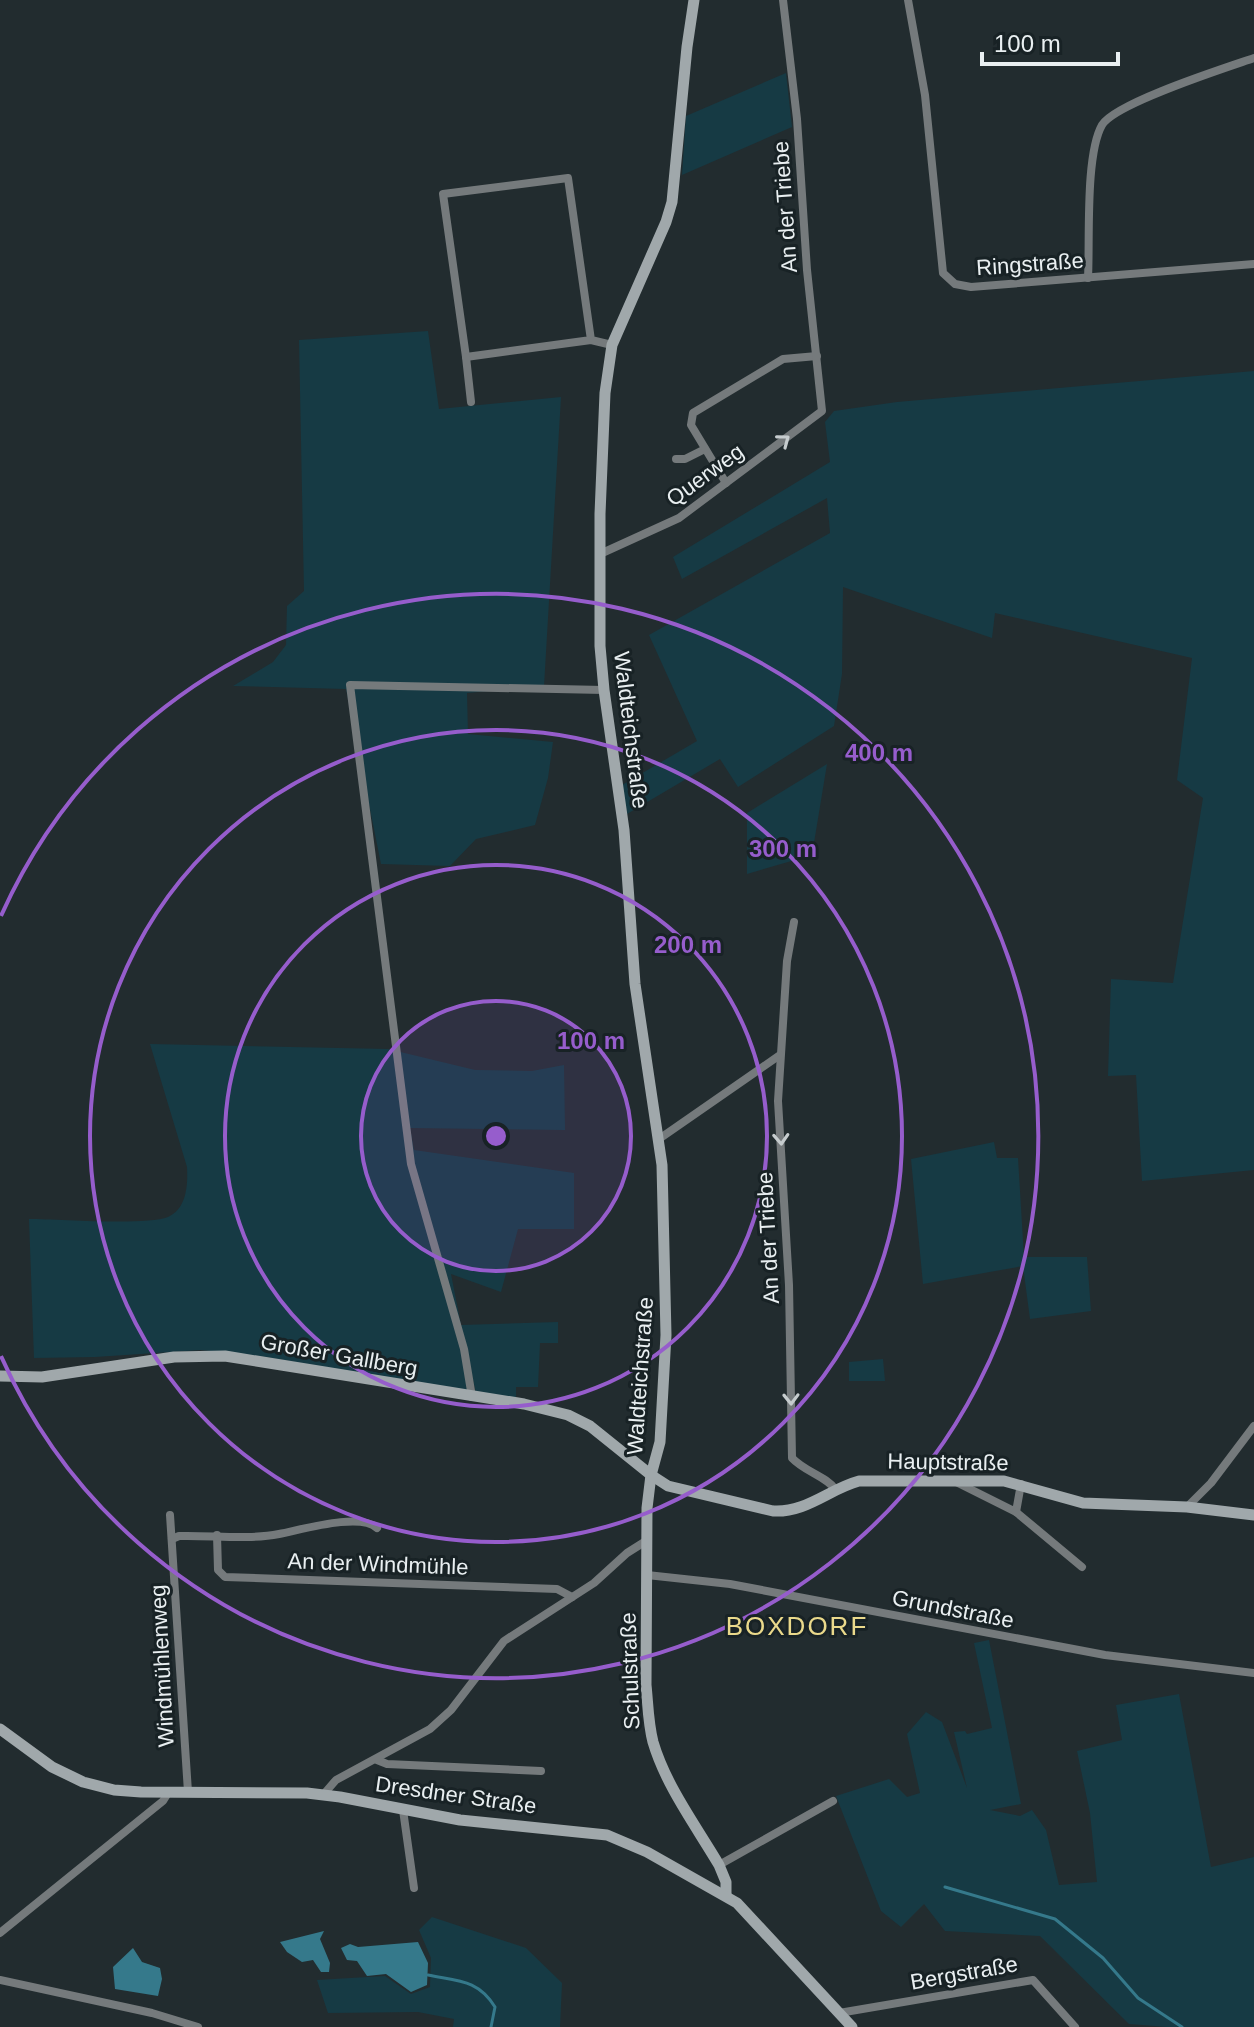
<svg xmlns="http://www.w3.org/2000/svg" width="1254" height="2027" font-family="Helvetica,sans-serif">
  <rect width="100%" height="100%" fill="#222c2f"/>
  <!-- green -->
  <g fill="#163a44">
    <polygon points="786,73 792,127 682,175 686,116"/>
    <polygon points="428,331 439,409 561,397 544,686 467,693 468,734 553,742 548,778 535,825 476,839 450,866 381,864 346,689 233,686 273,662 286,645 287,606 304,591 299,340"/>
    <polygon points="1254,371 1254,1170 1142,1181 1136,1075 1108,1076 1111,979 1173,983 1203,798 1177,780 1192,658 995,613 992,638 843,587 842,674 834,726 738,787 720,759 627,814 622,785 697,741 649,635 830,533 827,498 682,579 673,557 830,462 825,422 834,411 897,402"/>
    <polygon points="827,764 812,855 747,874 747,813"/>
    <path d="M150,1044L388,1049L475,1070L532,1071L564,1065L565,1130L410,1128L414,1150L574,1173V1229H518L501,1292L451,1274L461,1325L558,1322V1343H540L538,1387H516V1398L476,1393L463,1336L468,1392L266,1357L201,1350L95,1357L34,1358L29,1219C58,1219 145,1226 168,1217C187,1209 188,1184 187,1167Z"/>
    <polygon points="994,1142 997,1158 1018,1158 1024,1257 1087,1257 1091,1311 1030,1319 1023,1266 923,1284 911,1159"/>
    <polygon points="883,1359 885,1381 849,1381 849,1362"/>
    <polygon points="989,1640 1021,1804 990,1810 1020,1816 1032,1810 1046,1830 1059,1885 1097,1882 1090,1813 1077,1751 1122,1740 1116,1705 1179,1694 1211,1867 1254,1857 1254,2027 1167,2027 1129,2024 1040,1936 945,1931 924,1904 901,1927 881,1911 836,1796 889,1779 907,1797 920,1793 907,1734 926,1712 942,1722 967,1788 954,1732 965,1731 967,1734 992,1728 974,1643"/>
    <polygon points="432,1917 526,1948 562,1983 560,2027 453,2027 454,2019 418,2012 328,2013 317,1980 385,1976 411,1994 430,1987 431,1958 419,1930"/>
  </g>
  <!-- water -->
  <g fill="#35798b">
    <polygon points="324,1931 320,1939 330,1963 329,1972 321,1972 313,1960 302,1962 287,1952 280,1942"/>
    <polygon points="418,1942 428,1963 427,1985 411,1992 386,1974 367,1976 357,1961 347,1960 341,1948 350,1944 358,1947"/>
    <polygon points="133,1948 142,1962 160,1968 162,1979 158,1996 115,1989 113,1967"/>
  </g>
  <g fill="none" stroke-linecap="round" stroke-linejoin="round">
    <!-- stream -->
    <g stroke="#35798b" stroke-width="3">
      <polyline points="945,1887 1055,1919 1103,1958 1138,1998 1182,2027"/>
      <path d="M428,1975C457,1981 478,1979 495,2007L491,2027"/>
    </g>
    <!-- street -->
    <g stroke="#757a7c" stroke-width="8">
      <polyline points="908,0 925,95 943,273 955,284 971,287 1254,264"/>
      <path d="M1088,278C1090,241 1085,155 1102,125C1115,103 1225,68 1254,58"/>
      <polyline points="591,340 568,178 443,194 466,357 591,340 612,345"/>
      <polyline points="466,357 471,402"/>
      <polyline points="676,459 685,459 705,449"/>
      <polyline points="726,483 691,425 693,413 783,359 817,356"/>
      <polyline points="600,554 679,518 822,411 807,270 797,119 783,0"/>
      <path d="M794,922L787,961L778,1101L789,1285L792,1458C805,1472 826,1476 836,1490"/>
      <polyline points="659,1139 780,1055"/>
      <polyline points="472,1397 464,1349 411,1164 350,685 604,690"/>
      <polyline points="956,1482 1016,1512 1021,1484"/>
      <polyline points="1187,1507 1211,1483 1254,1426"/>
      <polyline points="1016,1512 1082,1567"/>
      <polyline points="170,1515 188,1792"/>
      <polyline points="217,1535 218,1570 225,1577 557,1589 572,1597"/>
      <path d="M172,1539L179,1536C211,1535 248,1540 279,1534C301,1530 360,1512 377,1528"/>
      <polyline points="647,1575 730,1584 1105,1655 1254,1673"/>
      <polyline points="377,1760 387,1764 541,1771"/>
      <polyline points="323,1795 336,1780 430,1729 451,1710 504,1641 594,1583 627,1553 646,1541"/>
      <polyline points="403,1810 414,1888"/>
      <polyline points="719,1865 833,1801"/>
      <polyline points="0,1933 163,1801 168,1793"/>
      <polyline points="0,1980 152,2013 198,2027"/>
      <polyline points="839,2013 1033,1980 1075,2027"/>
    </g>
    <!-- secondary -->
    <g stroke="#a0a8ab" stroke-width="11">
      <path d="M694,0L687,47L672,202L666,222L612,345L605,393L600,514V646L604,690L624,830L635,984L662,1165L666,1335L660,1442L651,1475L647,1508L646,1685C648,1703 648,1723 653,1742C666,1786 696,1826 719,1865L726,1882V1895"/>
      <path d="M0,1376L42,1377L174,1357L225,1356L524,1404L568,1415L590,1426L651,1475L668,1486L773,1511C806,1513 829,1489 859,1481H1004L1083,1503L1187,1507L1254,1515"/>
      <polyline points="0,1729 52,1767 83,1782 114,1790 141,1792 307,1793 340,1797 460,1820 607,1835 647,1852 737,1903 852,2027"/>
    </g>
  </g>
  <!-- one-way arrows -->
  <defs><path id="oneway-chevron" d="M-2-3.5L2.5 0L-2 3.5" fill="none" stroke-width="1.6" stroke-linecap="round" stroke-linejoin="round" transform="scale(2)"/></defs>
  <g stroke="#c6ccce">
    <use href="#oneway-chevron" transform="translate(784 440) rotate(-37)"/>
    <use href="#oneway-chevron" transform="translate(781 1139) rotate(87)"/>
    <use href="#oneway-chevron" transform="translate(791 1399) rotate(89)"/>
  </g>
  <!-- distance rings -->
  <circle cx="496" cy="1136" r="135" fill="#965dcc" fill-opacity=".12"/>
  <g fill="none" stroke="#965dcc" stroke-width="4">
    <circle cx="496" cy="1136" r="135"/>
    <circle cx="496" cy="1136" r="271"/>
    <circle cx="496" cy="1136" r="406"/>
    <path d="M1 916A542 542 0 1 1 1 1356"/>
  </g>
  <g text-anchor="middle" dominant-baseline="central" stroke-width="6" stroke-linejoin="round" paint-order="stroke">
    <!-- street labels -->
    <g font-size="22" fill="#e9eff1" stroke="#182225">
      <text transform="translate(785 207) rotate(-94)">An der Triebe</text>
      <text transform="translate(1030 264) rotate(-4)">Ringstraße</text>
      <text transform="translate(705 475) rotate(-36)">Querweg</text>
      <text transform="translate(631 730) rotate(83)">Waldteichstraße</text>
      <text transform="translate(768 1238) rotate(-93)">An der Triebe</text>
      <text transform="translate(339 1355) rotate(10)">Großer Gallberg</text>
      <text transform="translate(640 1376) rotate(-86)">Waldteichstraße</text>
      <text transform="translate(948 1462) rotate(1)">Hauptstraße</text>
      <text transform="translate(378 1564) rotate(2)">An der Windmühle</text>
      <text transform="translate(953 1609) rotate(11)">Grundstraße</text>
      <text transform="translate(162 1666) rotate(-93)">Windmühlenweg</text>
      <text transform="translate(630 1671) rotate(-92)">Schulstraße</text>
      <text transform="translate(456 1795) rotate(8)">Dresdner Straße</text>
      <text transform="translate(964 1973) rotate(-10)">Bergstraße</text>
    </g>
    <!-- quarter labels -->
    <g font-size="26" letter-spacing="2" fill="#ead98b" stroke="#182225">
      <text x="797" y="1626">BOXDORF</text>
    </g>
  </g>
  <circle cx="496" cy="1136" r="12" fill="#965dcc" stroke="#182225" stroke-width="4"/>
  <g font-size="24" text-anchor="middle" font-weight="bold" fill="#965dcc" stroke="#182225" stroke-width="6" stroke-linejoin="round" paint-order="stroke">
    <text x="879" y="761">400 m</text>
    <text x="783" y="857">300 m</text>
    <text x="688" y="953">200 m</text>
    <text x="591" y="1049">100 m</text>
  </g>
  <!-- scale -->
  <path d="M982 52v12h136v-12" fill="none" stroke="#e9eff1" stroke-width="4"/>
  <text x="994" y="52" font-size="24" fill="#e9eff1" stroke="#182225" stroke-width="6" paint-order="stroke">100 m</text>
</svg>
